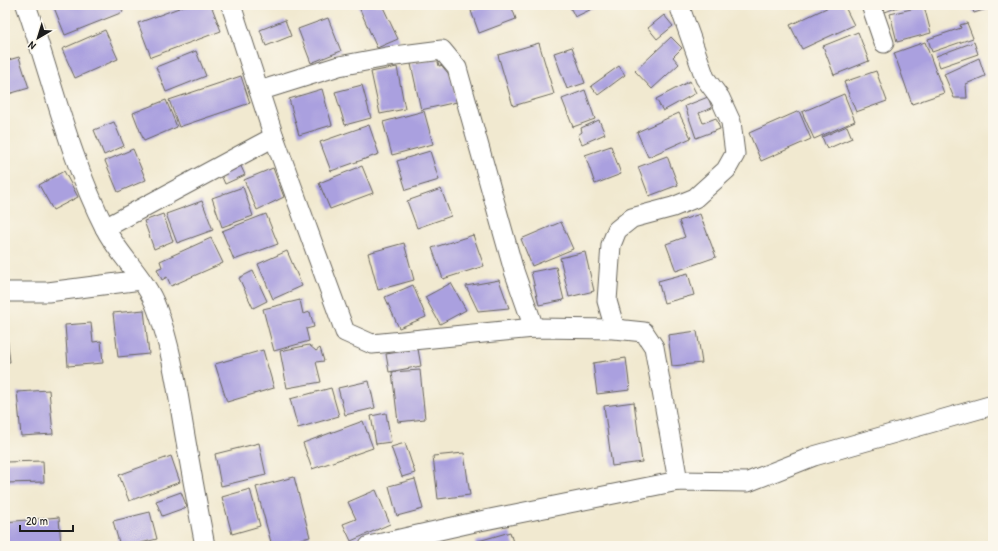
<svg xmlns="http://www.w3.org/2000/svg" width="998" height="551" font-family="'Patrick Hand',sans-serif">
  <rect width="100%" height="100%" fill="#fbf7ec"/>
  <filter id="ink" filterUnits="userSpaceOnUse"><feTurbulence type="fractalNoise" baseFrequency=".025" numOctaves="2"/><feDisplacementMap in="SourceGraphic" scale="8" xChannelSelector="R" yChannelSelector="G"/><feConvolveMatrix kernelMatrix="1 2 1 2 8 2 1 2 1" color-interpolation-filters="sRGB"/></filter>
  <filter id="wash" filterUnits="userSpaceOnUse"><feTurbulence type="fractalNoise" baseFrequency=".012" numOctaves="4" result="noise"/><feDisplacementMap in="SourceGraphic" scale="16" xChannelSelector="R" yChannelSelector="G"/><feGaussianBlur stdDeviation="0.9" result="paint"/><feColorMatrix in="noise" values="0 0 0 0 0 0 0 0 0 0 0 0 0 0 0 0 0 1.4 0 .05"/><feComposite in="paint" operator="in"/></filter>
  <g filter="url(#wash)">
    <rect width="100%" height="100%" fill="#f1e9d0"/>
    <g id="blocks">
      <!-- building -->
      <g fill="#aaa0df">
        <polygon points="53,5 120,5 123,12 65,35"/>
        <polygon points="187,5 211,5 221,31 151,57 138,23"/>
        <polygon points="358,5 382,5 398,39 377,48"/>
        <polygon points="486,5 511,5 516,19 479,33 471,11"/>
        <polygon points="569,5 600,5 575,17"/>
        <polygon points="833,5 844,5 854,25 802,49 790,25"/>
        <polygon points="883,5 904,5 885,12"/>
        <polygon points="971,5 993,5 993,7 974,13"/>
        <polygon points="924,6 931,33 897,42 890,14"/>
        <polygon points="664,15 673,26 657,39 648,28"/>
        <polygon points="328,18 341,51 311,63 298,29"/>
        <polygon points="285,20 291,36 266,46 260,30"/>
        <polygon points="967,23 973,38 932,52 928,39 961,28 960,25"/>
        <polygon points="105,30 118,59 75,78 62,49"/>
        <polygon points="858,32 869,61 834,75 823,46"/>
        <polygon points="671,37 682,48 673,57 679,64 652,89 635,71"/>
        <polygon points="925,42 944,93 912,104 894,53"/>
        <polygon points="974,42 978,54 940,67 936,56"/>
        <polygon points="539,43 554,94 513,106 498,55"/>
        <polygon points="572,47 585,83 567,89 554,53"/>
        <polygon points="196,51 206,76 166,92 156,67"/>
        <polygon points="19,57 29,88 5,95 5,61"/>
        <polygon points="437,58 439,66 448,64 457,102 421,110 411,64"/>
        <polygon points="979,58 985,76 966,84 967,98 954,98 944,74"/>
        <polygon points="619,66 625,75 598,95 591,86"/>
        <polygon points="397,67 405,109 380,114 371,72"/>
        <polygon points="876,71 887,101 856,112 844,82"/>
        <polygon points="241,76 250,103 179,127 169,100"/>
        <polygon points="690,81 696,93 663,111 656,99"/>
        <polygon points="362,85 371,118 345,125 335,92"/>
        <polygon points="322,89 332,125 299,135 289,99"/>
        <polygon points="585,90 595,119 573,127 562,99"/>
        <polygon points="844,94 855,121 814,139 802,112"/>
        <polygon points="708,97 712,108 699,113 703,123 716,118 720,129 696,138 685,106"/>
        <polygon points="166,100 177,127 144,141 133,113"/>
        <polygon points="424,111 433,144 392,155 383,122"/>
        <polygon points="799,111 811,139 761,161 749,133"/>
        <polygon points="679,113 691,138 648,157 637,132"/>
        <polygon points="599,120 605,134 582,144 578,135 582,132 581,128"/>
        <polygon points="114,122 124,146 104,155 94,130"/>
        <polygon points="369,125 379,154 331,171 320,142"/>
        <polygon points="847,126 852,138 827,149 822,137"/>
        <polygon points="611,146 621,174 595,184 585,155"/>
        <polygon points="133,149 146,180 118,192 105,161"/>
        <polygon points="430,151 439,180 406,190 397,161"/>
        <polygon points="667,156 678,185 649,196 638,167"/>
        <polygon points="239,162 245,175 225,184 219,170"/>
        <polygon points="362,166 373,193 330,209 319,183"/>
        <polygon points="273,168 284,197 257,210 244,180"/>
        <polygon points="64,171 78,197 53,210 39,185"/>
        <polygon points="243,187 253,216 222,227 212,198"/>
        <polygon points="441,189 451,216 417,228 407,201"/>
        <polygon points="202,201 213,230 177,243 166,214"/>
        <polygon points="163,214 173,241 154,249 144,221"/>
        <polygon points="266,214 278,244 234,260 222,231"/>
        <polygon points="700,214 716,257 676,271 666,244 685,237 679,221"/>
        <polygon points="561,222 573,249 532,266 521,239"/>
        <polygon points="473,235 484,266 443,279 432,248"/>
        <polygon points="211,238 223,263 171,286 167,277 162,280 157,269 162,267 160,261"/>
        <polygon points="404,243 414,280 378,290 368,253"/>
        <polygon points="287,251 302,286 273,299 258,264"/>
        <polygon points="585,252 594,291 569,297 560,258"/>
        <polygon points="556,267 564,300 539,305 531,272"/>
        <polygon points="253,271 267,301 253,308 239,278"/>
        <polygon points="688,273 694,295 664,303 658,281"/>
        <polygon points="499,280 509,308 478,311 466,286"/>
        <polygon points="451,283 466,310 440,324 425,297"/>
        <polygon points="413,285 426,317 399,328 385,297"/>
        <polygon points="300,300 303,314 310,312 314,327 306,329 309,341 274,351 263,309"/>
        <polygon points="144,310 149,354 118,357 113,313"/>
        <polygon points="91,323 93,342 101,341 103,363 68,366 65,325"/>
        <polygon points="697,331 702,363 672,366 668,335"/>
        <polygon points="5,336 7,336 10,362 5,362"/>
        <polygon points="309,345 316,351 320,348 324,361 316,362 321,382 287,388 280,351"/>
        <polygon points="418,349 421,366 389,372 386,354"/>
        <polygon points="263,350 274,388 227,402 215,364"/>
        <polygon points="626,358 630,390 597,394 593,363"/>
        <polygon points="420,370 425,419 398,422 392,372"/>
        <polygon points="369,381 375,408 345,415 338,388"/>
        <polygon points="331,388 339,416 298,428 290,399"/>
        <polygon points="49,390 53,434 21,436 17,392"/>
        <polygon points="634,402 642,462 612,466 604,406"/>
        <polygon points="386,413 391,442 376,444 371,416"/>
        <polygon points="363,421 373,448 312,469 303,443"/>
        <polygon points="259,443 266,475 221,486 215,454"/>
        <polygon points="405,443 415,473 402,477 391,447"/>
        <polygon points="464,453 470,495 438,499 433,456"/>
        <polygon points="171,456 180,482 129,501 119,475"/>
        <polygon points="43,461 44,482 5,483 5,462"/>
        <polygon points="294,477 310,537 272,546 256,487"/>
        <polygon points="415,479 423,509 397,516 389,486"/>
        <polygon points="250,489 260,526 232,534 222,497"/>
        <polygon points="376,490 390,524 351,541 343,524 356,519 348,502"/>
        <polygon points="181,492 187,507 162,516 156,501"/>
        <polygon points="150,512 157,539 129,546 120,546 113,521"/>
        <polygon points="59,517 61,546 5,546 5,522"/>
        <polygon points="510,532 514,546 476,546 475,542"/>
      </g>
    </g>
  </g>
  <g filter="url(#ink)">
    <use href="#blocks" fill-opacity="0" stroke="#67645b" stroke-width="1"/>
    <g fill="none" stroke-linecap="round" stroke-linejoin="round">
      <defs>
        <g id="minor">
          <path d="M26,5C52,79 69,157 105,228C119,256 146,278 157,309C170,343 176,381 182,418C189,461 197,503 205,546"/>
          <polyline points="231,5 274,137 345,332 372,344 534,328 615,329 644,332 654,347 678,481"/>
          <polyline points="871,5 884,43"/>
          <polyline points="259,91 339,66 387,57 442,50 457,68 514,271 534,328"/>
          <polyline points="105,228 274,137"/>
          <polyline points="5,292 48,292 141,280"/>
          <polyline points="615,329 607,301 611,245 617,230 632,218 673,207 695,198 726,170 735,154 731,122 720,98 705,78 679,5"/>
          <polyline points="369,546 475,522 678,481 748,482 814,456 993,405"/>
        </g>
      </defs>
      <!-- minor casing -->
      <use href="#minor" stroke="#67645b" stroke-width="21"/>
      <!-- minor -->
      <use href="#minor" stroke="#fff" stroke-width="19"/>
    </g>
  </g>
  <!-- margin -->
  <rect width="998" height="551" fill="none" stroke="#fbf7ec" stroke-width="20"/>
  <!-- north arrow -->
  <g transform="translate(38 38) rotate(218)" stroke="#fbf7ec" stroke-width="3" paint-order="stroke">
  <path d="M0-3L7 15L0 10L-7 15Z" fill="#1c1c1c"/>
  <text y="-6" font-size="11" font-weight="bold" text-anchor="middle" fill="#1c1c1c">N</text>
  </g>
  <!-- scale -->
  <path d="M20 525v6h53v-6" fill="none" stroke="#1c1c1c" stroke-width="2"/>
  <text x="26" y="525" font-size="12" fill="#1c1c1c" stroke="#fbf7ec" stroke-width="3" paint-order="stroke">20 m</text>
</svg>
